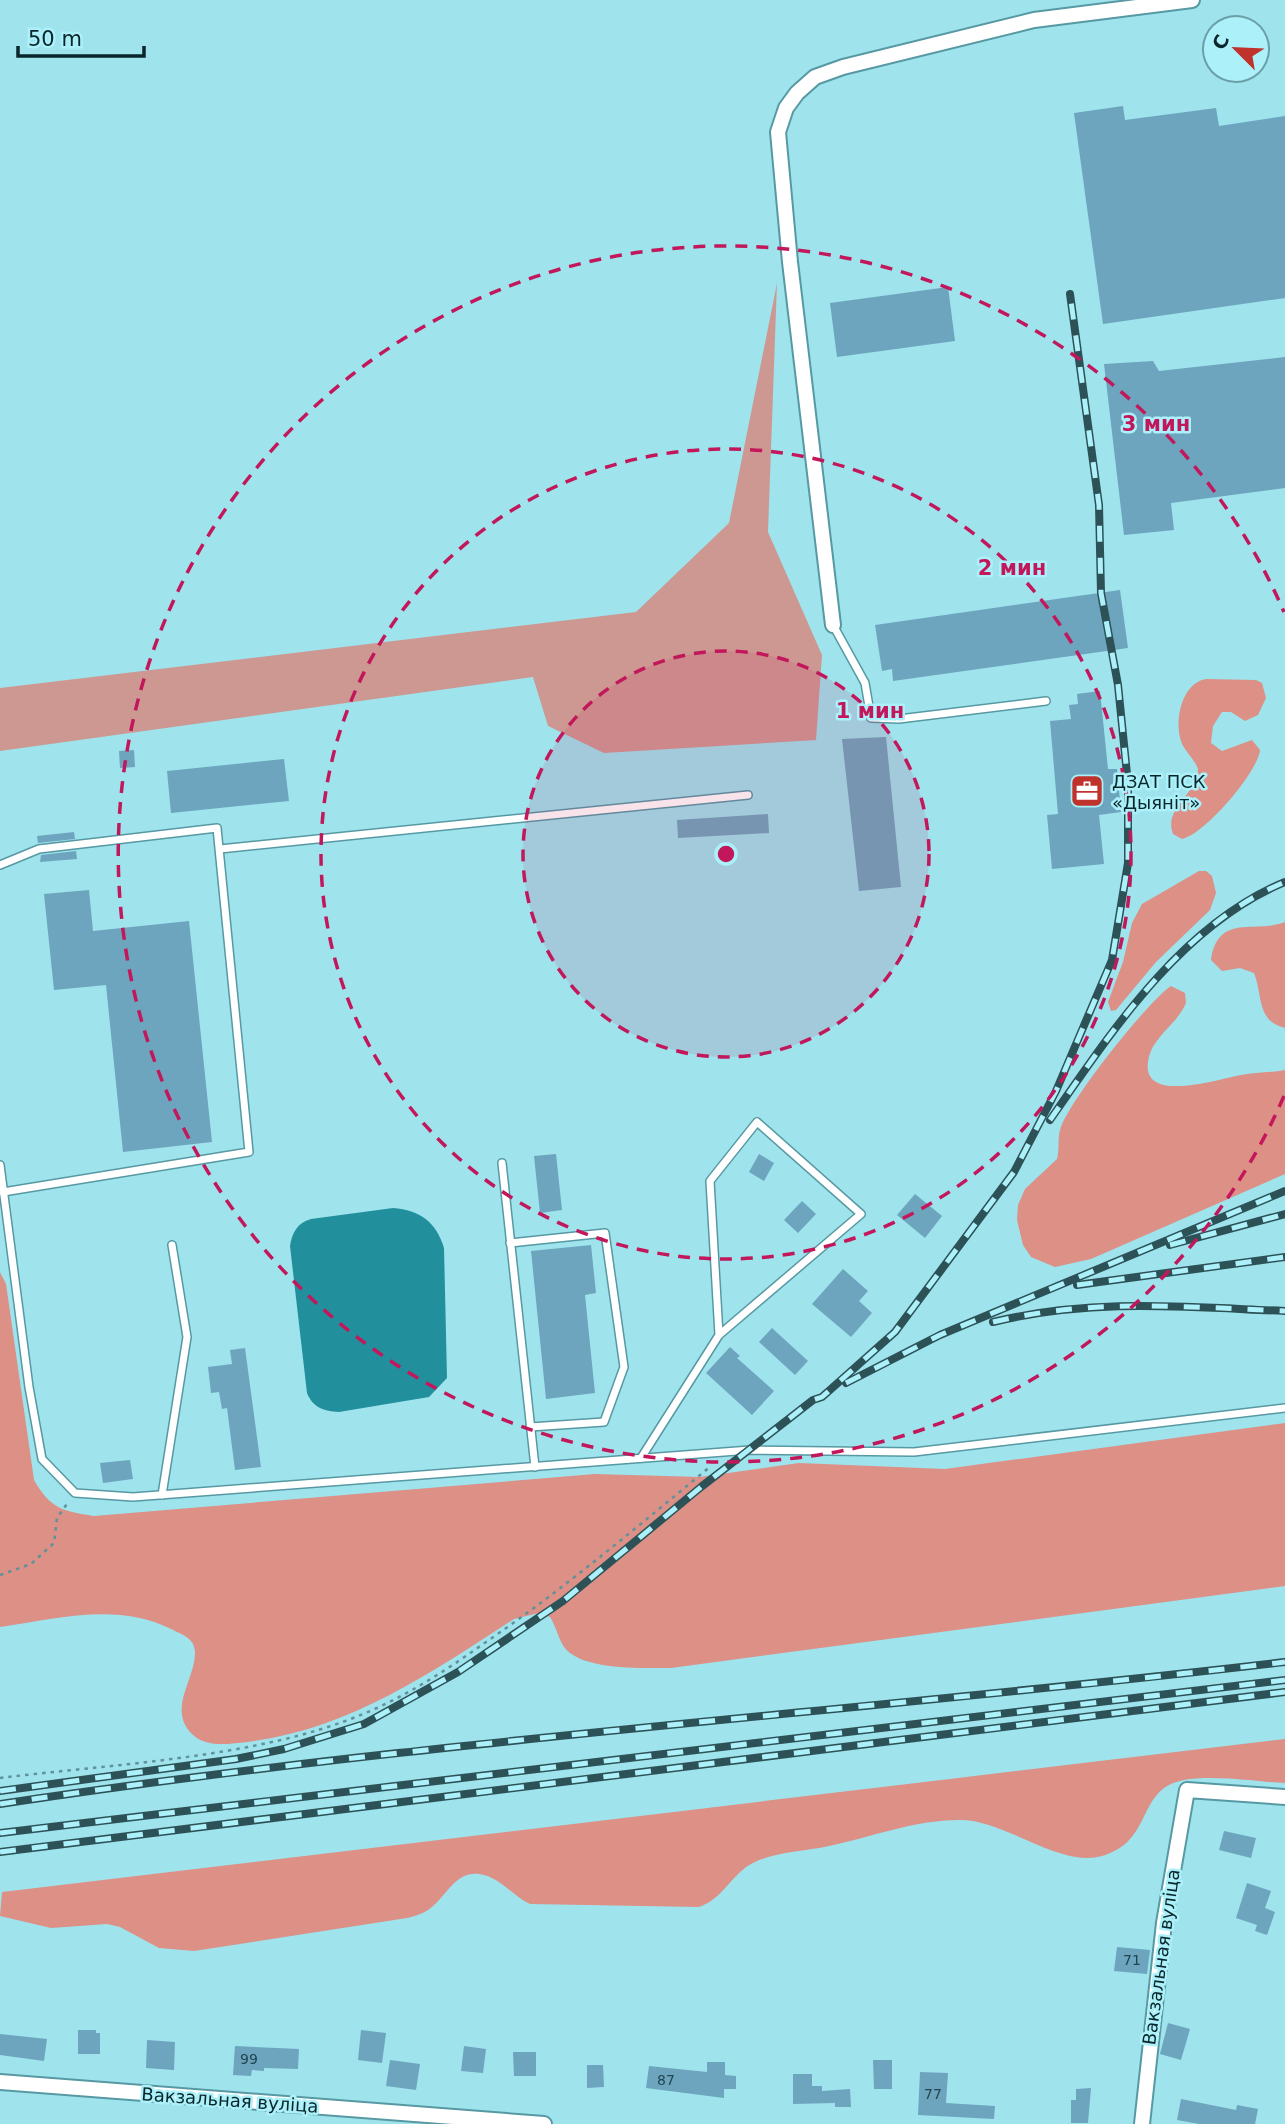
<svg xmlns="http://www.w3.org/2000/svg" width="1285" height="2124" font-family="'DejaVu Sans',sans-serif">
  <rect width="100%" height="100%" fill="#9fe3ed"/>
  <!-- green -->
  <polygon fill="#cd9891" points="777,283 768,532 822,655 816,740 604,753 548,726 533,677 0,751 0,688 636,612 729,523"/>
  <!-- forest -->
  <g fill="#dc9086">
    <path d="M1206,679L1256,680L1262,683L1266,698L1258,715L1245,721L1231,712H1222L1213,726L1211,743L1222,751L1252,740L1260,750C1258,772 1204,835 1182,839L1173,834C1163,808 1197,795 1198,769C1194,758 1184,751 1181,741C1174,720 1182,683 1206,679Z"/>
    <polygon points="1199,871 1206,871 1212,876 1216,893 1210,910 1156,962 1116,1010 1111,1011 1108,1002 1123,962 1132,923 1142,904"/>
    <path d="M1285,922V1028C1256,1021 1263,995 1254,973L1240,968L1222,971L1211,960C1218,912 1256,934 1285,922Z"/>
    <path d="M1171,986L1185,993L1186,1003C1177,1025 1151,1037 1148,1062C1142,1105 1222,1078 1241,1075C1256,1072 1271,1073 1285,1070V1174L1091,1259L1055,1267L1031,1257L1023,1245L1017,1220L1018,1205L1025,1189L1057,1159C1060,1148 1057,1137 1061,1127C1070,1100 1148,1001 1171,986Z"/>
    <path d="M0,1272L6,1284L34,1480C51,1509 62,1511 94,1516L595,1474L700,1477L799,1463L945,1469L1285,1423V1586L671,1668C644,1668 582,1671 564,1647C558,1638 556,1626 550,1617L539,1613L514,1619C431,1673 348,1730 247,1742C229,1744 206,1748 192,1734C167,1709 195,1680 195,1653C195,1638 183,1635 171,1629C117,1602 57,1619 0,1627Z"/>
    <path d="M1285,1739V1783C1255,1782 1195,1771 1169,1785C1139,1801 1148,1843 1102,1856C1058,1868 1005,1819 959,1820C914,1820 872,1837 829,1846C803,1852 775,1851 751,1864C730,1876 723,1899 699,1907L530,1904C514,1897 501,1879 484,1875C457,1868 449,1893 432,1907C425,1913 416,1916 407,1918L194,1951L159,1948L120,1927L107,1924L51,1928L0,1916L2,1892Z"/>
  </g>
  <!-- water -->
  <path fill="#228f9d" d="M393,1208C420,1210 436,1222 444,1248L447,1378L429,1397L339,1412C324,1411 313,1408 307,1393L290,1246C292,1233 297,1223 311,1219Z"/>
  <!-- building -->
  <g fill="#6da5be">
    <polygon points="1123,106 1125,120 1216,108 1219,126 1285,116 1285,298 1103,324 1074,113"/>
    <polygon points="948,287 955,341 837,357 830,303"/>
    <polygon points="1285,357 1285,488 1171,503 1174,530 1124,535 1104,364 1153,361 1159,371"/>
    <polygon points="1120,590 1128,648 893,681 892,669 882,671 875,625"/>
    <polygon points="1100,691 1108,769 1117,769 1121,812 1099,815 1104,864 1052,869 1047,815 1058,814 1050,721 1071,719 1069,705 1078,704 1077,694"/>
    <polygon points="886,737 901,887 859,891 842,739"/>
    <polygon points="134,750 135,767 120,768 119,751"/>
    <polygon points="284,759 289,801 171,813 167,771"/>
    <polygon points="768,814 769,833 678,838 677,820"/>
    <polygon points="74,832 75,839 38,843 37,836"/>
    <polygon points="76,851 77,859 40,862 41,855"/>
    <polygon points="89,890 93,931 189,921 212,1142 123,1152 106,985 54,990 44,894"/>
    <polygon points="556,1154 562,1210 540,1213 534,1156"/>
    <polygon points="759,1154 774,1163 764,1181 749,1172"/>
    <polygon points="915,1194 942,1216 925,1238 897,1215"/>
    <polygon points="802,1201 816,1214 798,1233 784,1220"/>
    <polygon points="591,1245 596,1293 585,1295 595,1393 546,1399 531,1251"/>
    <polygon points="843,1269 868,1291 859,1301 872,1313 851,1337 812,1304"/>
    <polygon points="772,1328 808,1361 795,1375 759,1342"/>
    <polygon points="730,1347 740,1356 737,1358 774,1391 752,1415 706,1373"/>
    <polygon points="245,1348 261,1467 235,1470 227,1408 222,1409 219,1392 211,1393 208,1367 232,1364 230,1350"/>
    <polygon points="130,1460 133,1479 103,1483 100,1463"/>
    <polygon points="1224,1831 1256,1838 1251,1858 1219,1850"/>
    <polygon points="1247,1883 1271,1891 1265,1908 1275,1912 1267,1935 1255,1931 1257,1925 1236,1918"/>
    <polygon points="1117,1947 1150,1950 1147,1974 1114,1971"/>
    <polygon points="1168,2023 1190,2029 1181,2060 1160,2054"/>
    <polygon points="78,2030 96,2030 96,2033 100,2033 100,2054 78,2054"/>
    <polygon points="361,2030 386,2033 382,2063 358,2060"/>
    <polygon points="0,2034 47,2039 44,2061 0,2055"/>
    <polygon points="147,2040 175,2042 174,2070 146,2068"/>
    <polygon points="235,2046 299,2049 298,2069 264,2068 264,2071 252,2070 251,2076 233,2075"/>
    <polygon points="464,2046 486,2049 483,2073 461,2071"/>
    <polygon points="513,2052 536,2052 536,2076 514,2076"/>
    <polygon points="390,2060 420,2064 416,2090 386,2086"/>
    <polygon points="873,2060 892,2060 892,2089 874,2089"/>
    <polygon points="707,2062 725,2062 725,2075 736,2076 736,2089 724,2089 724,2098 646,2088 649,2066 707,2072"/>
    <polygon points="587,2065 603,2065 604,2087 587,2088"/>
    <polygon points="920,2072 948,2073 946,2103 995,2106 994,2119 918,2115"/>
    <polygon points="793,2074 812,2074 812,2086 822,2086 822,2091 850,2089 851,2107 835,2107 835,2103 793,2104"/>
    <polygon points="1091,2088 1088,2123 1071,2123 1071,2100 1076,2100 1076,2089"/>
    <polygon points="1181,2099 1236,2110 1237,2105 1258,2109 1255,2124 1199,2124 1177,2120"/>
  </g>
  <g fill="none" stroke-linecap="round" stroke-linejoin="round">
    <defs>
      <g id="lane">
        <polyline points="833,625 865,683 871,718 899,719 1046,701"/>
        <polyline points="220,849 748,795"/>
        <polyline points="0,865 39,849 217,828 249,1152 3,1192"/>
        <polyline points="502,1163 535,1467"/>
        <polyline points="0,1165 29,1387 42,1459 75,1493 133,1497 750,1450 914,1452 1285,1408"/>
        <polyline points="510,1243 605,1233 624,1367 604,1422 530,1427"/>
        <polyline points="641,1458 719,1335 861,1214 757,1122 710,1181 719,1335"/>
        <polyline points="162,1495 187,1337 172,1245"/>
      </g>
      <g id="street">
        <polyline points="833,625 790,262 778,132 786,108 797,93 815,77 843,67 1034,20 1192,0"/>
        <polyline points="0,2082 544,2124"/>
        <polyline points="1142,2124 1164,1923 1187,1790 1285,1797"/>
      </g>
    </defs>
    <!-- lane casing -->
    <use href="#lane" stroke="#5799a3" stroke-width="10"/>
    <!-- street casing -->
    <use href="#street" stroke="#5799a3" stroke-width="18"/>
    <!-- path -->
    <g stroke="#5f929a" stroke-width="2.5" stroke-dasharray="3.5 5" stroke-linecap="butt">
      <polyline points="0,1575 31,1564 54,1543 57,1518 69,1501"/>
      <path d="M0,1778C113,1764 259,1758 363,1714C407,1696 448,1669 486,1642C565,1588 637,1527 711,1466"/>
    </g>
    <!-- lane -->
    <use href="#lane" stroke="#fff" stroke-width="7"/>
    <!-- street -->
    <use href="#street" stroke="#fff" stroke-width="14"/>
    <defs>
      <g id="rail">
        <path d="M1050,1120C1112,1031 1181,925 1285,882"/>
        <polyline points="1170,1245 1285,1214"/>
        <polyline points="1077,1285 1285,1257"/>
        <path d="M993,1322C1092,1298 1185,1307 1285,1311"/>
        <polyline points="846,1383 940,1335 1285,1191"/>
        <polyline points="0,1791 236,1759 284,1749 364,1724 458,1672 563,1601 701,1487 813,1400 822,1397 895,1332 1014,1172 1056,1091 1112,960 1128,863 1128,784 1118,685 1101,593 1099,505 1070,294"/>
        <path d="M0,1804C426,1740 857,1712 1285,1662"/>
        <polyline points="0,1833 1285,1680"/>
        <polyline points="0,1852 1285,1692"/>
      </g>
    </defs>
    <!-- rail casing -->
    <use href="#rail" stroke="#2c5257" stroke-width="8"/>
    <!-- rail -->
    <use href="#rail" stroke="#acf0fa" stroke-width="5" stroke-dasharray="16" stroke-linecap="butt"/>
  </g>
  <!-- distance rings -->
  <circle cx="726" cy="854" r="203" fill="#c2185b" fill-opacity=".12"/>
  <g fill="none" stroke="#c2185b" stroke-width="3.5" stroke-dasharray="12 9">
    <circle cx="726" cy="854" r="203"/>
    <circle cx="726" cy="854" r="405"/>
    <path d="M1284 1096A608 608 0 1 1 1284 612"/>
  </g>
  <!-- icons -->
  <defs>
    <symbol id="office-square" viewBox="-11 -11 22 22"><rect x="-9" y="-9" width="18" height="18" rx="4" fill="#c0322c" stroke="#acf0fa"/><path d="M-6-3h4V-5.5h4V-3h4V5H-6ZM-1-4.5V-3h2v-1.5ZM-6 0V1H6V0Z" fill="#fff"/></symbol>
  </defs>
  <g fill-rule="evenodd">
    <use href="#office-square" x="1068" y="772" width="38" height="38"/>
  </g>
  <g text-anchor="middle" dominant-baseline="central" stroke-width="5" stroke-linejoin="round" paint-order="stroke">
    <!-- number labels -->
    <g font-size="14" fill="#22464f">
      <text x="1132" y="1960">71</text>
      <text x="249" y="2059">99</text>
      <text x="666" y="2080">87</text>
      <text x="933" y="2094">77</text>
    </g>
    <!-- poi labels -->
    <g font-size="18" fill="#09262a" stroke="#acf0fa" text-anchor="start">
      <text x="1112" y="781">ДЗАТ ПСК<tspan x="1112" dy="21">«Дыяніт»</tspan></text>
    </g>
    <!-- street labels -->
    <g font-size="18" fill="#09262a" stroke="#acf0fa">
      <text transform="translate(1161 1957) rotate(-82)">Вакзальная вуліца</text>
      <text transform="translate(230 2100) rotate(4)">Вакзальная вуліца</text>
    </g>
  </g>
  <circle cx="726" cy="854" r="10" fill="#c2185b" stroke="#acf0fa" stroke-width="3.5"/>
  <g font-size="21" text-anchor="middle" font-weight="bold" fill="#c2185b" stroke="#acf0fa" stroke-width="5" stroke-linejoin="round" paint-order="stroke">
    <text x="1156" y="431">3 мин</text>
    <text x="1012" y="575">2 мин</text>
    <text x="870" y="718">1 мин</text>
  </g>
  <!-- north arrow -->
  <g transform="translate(1236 49) rotate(294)"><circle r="33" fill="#acf0fa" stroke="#6b9fa7" stroke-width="2"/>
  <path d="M0-5L12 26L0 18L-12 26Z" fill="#c0322c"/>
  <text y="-10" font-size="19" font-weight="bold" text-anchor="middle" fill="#09262a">С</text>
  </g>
  <!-- scale -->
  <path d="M18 46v10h126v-10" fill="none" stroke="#09262a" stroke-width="3.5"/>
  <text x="28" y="46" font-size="21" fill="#09262a" stroke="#acf0fa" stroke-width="5" paint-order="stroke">50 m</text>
</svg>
